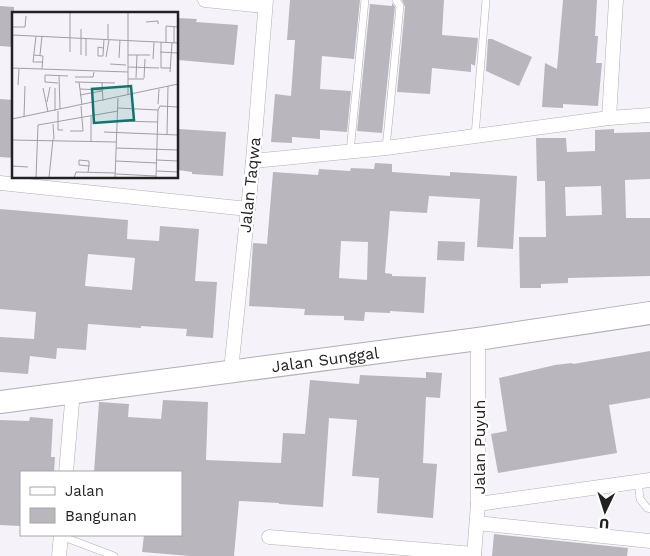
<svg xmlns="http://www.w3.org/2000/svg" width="650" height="556" font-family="'Work Sans',sans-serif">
  <rect width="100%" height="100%" fill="#f5f3f9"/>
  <!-- building -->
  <g fill="#b9b7bd" fill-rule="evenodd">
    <polygon points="290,0 360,0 354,59 322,56 320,89 351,91 347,132 320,130 320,139 292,137 292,143 271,142 275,94 291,96 295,40 287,40"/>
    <polygon points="402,0 444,0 442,35 478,38 475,66 471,64 471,72 432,68 430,94 397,92 405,7"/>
    <polygon points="563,0 597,0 595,36 598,36 596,63 602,63 598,106 563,104 563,108 542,107 545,63 557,69"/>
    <polygon points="392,3 395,7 382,133 357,131 370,4 392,6"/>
    <polygon points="0,6 14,7 14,47 0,46"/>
    <polygon points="178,18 197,19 196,22 238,25 234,65 178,60"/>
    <polygon points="488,39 492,39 532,57 519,86 486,71"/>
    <polygon points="0,99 14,100 14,158 0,157"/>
    <polygon points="178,129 226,132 223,176 192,174 192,172 178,170"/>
    <path d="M614,129V133L650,132V179L625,180L626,218H650V276L568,278V283L541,284V288H520L519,237H546L545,181H537L536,138H566L567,152L595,151V130ZM601,186L602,215L566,216L565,187Z"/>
    <path d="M375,163L392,164V172L450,176V172L517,176L513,249L477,247L480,199L429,196L427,213L390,211L385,273L392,274V276L426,277L424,313L390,311V313L365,312L364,321L344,320V316L304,315L305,309L249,306L253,243L267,244L273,172L318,175L319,169L350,171L351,168L374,169ZM341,241L368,242L367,280L339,278Z"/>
    <path d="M0,209L128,220L127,239L159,241L160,226L199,229L195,281L217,282L213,338L186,336L187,329L141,326V328L88,324L86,350L57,348L56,359L30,356L28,374L0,372V337L34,339L36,312L0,309ZM88,254L135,258L132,290L85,286Z"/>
    <polygon points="438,241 465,242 464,261 437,260"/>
    <polygon points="650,351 650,398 609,405 617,453 498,473 491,434 507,431 499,378 555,365 572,363 573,364"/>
    <polygon points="426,372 442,373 440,398 426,397 423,463 437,464 433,518 377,513 379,478 352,476 357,420 329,418 323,507 279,504 279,503 239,501 234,556 190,556 142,552 144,535 181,535 181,472 94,472 99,402 129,404 128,417 161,419 163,400 208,402 206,460 281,463 283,433 305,434 310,380 359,384 360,375 426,378"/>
    <polygon points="30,417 53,419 51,457 55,457 54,472 21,472 21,526 0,525 0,420 29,421"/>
    <polygon points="494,534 628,548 627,556 492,556"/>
  </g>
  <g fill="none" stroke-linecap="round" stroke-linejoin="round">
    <defs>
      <g id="service">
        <polyline points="475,136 486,0"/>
        <polyline points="386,148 400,6 396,0"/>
        <polyline points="350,152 365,0"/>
        <polyline points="638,481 640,499 647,508 650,509"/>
        <polyline points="61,536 114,556"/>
      </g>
      <g id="minor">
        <polyline points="205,0 265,6"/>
        <polyline points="609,118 616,0"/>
        <polyline points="253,161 386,148 609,118 650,115"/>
        <polyline points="0,183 248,209"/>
        <polyline points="231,370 253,161 266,0"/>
        <polyline points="66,472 73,391"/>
        <polyline points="478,504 650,480"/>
        <polyline points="477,523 650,541"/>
        <polyline points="269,537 474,554"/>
        <polyline points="59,556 61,535"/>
        <polyline points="474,556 478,504 478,339"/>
      </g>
      <g id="primary">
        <path id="s1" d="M0,402L478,339L650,313"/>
      </g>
    </defs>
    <!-- service casing -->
    <use href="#service" stroke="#b1aeb4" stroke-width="8"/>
    <!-- minor casing -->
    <use href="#minor" stroke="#b1aeb4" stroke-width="15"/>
    <!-- primary casing -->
    <use href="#primary" stroke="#b1aeb4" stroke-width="24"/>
    <!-- service -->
    <use href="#service" stroke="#fff" stroke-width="7"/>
    <!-- minor -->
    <use href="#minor" stroke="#fff" stroke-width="14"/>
    <!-- primary -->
    <use href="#primary" stroke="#fff" stroke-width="22"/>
  </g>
  <g text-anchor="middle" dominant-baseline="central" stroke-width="5" stroke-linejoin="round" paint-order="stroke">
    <!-- street labels -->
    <g font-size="16" fill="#222123" stroke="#fff">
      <text transform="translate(250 185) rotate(-84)">Jalan Taqwa</text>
      <text stroke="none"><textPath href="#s1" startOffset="328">Jalan Sunggal</textPath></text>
      <text transform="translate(479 447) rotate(-90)">Jalan Puyuh</text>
    </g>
  </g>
  <!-- overview -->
  <g transform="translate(12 12)">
    <rect width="166" height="166" fill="#f5f3f9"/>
    <path fill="none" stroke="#a19fa3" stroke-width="1" d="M58,1V40M134,10L146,9V12M0,15H13L14,4M69,17V43M0,23L166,31M24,24L21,50H31M74,26V44M96,27V12M149,30V56H159M154,31V14L166,15M162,31V14M91,36L86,35V44H91L92,27M148,40L166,41M22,43L31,44L30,57M28,43L30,24M116,43H138M94,45L97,28M107,46L108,28M141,47L142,30M98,52L114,53M116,55L147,56M0,56L116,60M158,60L160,31M47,64L48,97M63,65H81L82,60M124,66L125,43M132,66L133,47M116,67H132M63,70L103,71M67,70L70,93M90,70L91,89M46,71L33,70V63L56,64M6,73L7,57M31,76L36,100M43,76V99M68,77L90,78M68,83L90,79M116,83V1M35,90L38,75M146,92L147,77M106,96L146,98L148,94L166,95M46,99V118H51M79,104V129M12,105L13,74M0,107L166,72M105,109L146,110M41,112L42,127M58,119H71L69,94M92,120L166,123M155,123L156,74M0,128L104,130M104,136L166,138M145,148L166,149M104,149L145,151M0,154L16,155M145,159L166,160M76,160L77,154V149L67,148V153L77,154M104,162L144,164M24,166L26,113L106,99M37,166L41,127M62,166L64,160L103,161M103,166L106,86M144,166L146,98"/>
    <path fill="#0f766e" fill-opacity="0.15" stroke="#0f766e" stroke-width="2.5" d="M119,74L122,108L82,111L80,77Z"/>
    <rect width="166" height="166" fill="none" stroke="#222123" stroke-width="2.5"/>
  </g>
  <!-- legend -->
  <rect x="20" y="471" width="162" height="65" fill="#ffffff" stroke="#a7a6a7"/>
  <rect x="30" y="487" width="25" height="8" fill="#ffffff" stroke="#a7a6a7"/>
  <text x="65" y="496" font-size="15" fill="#222123">Jalan</text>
  <rect x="30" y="508" width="25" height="15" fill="#b9b7bd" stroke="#a7a6a7"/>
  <text x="65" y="521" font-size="15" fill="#222123">Bangunan</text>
  <!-- north arrow -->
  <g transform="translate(605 511) rotate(184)" stroke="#ffffff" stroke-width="4" paint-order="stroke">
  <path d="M0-4L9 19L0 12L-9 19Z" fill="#222123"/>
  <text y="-8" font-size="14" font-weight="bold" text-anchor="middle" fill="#222123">U</text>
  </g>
</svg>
